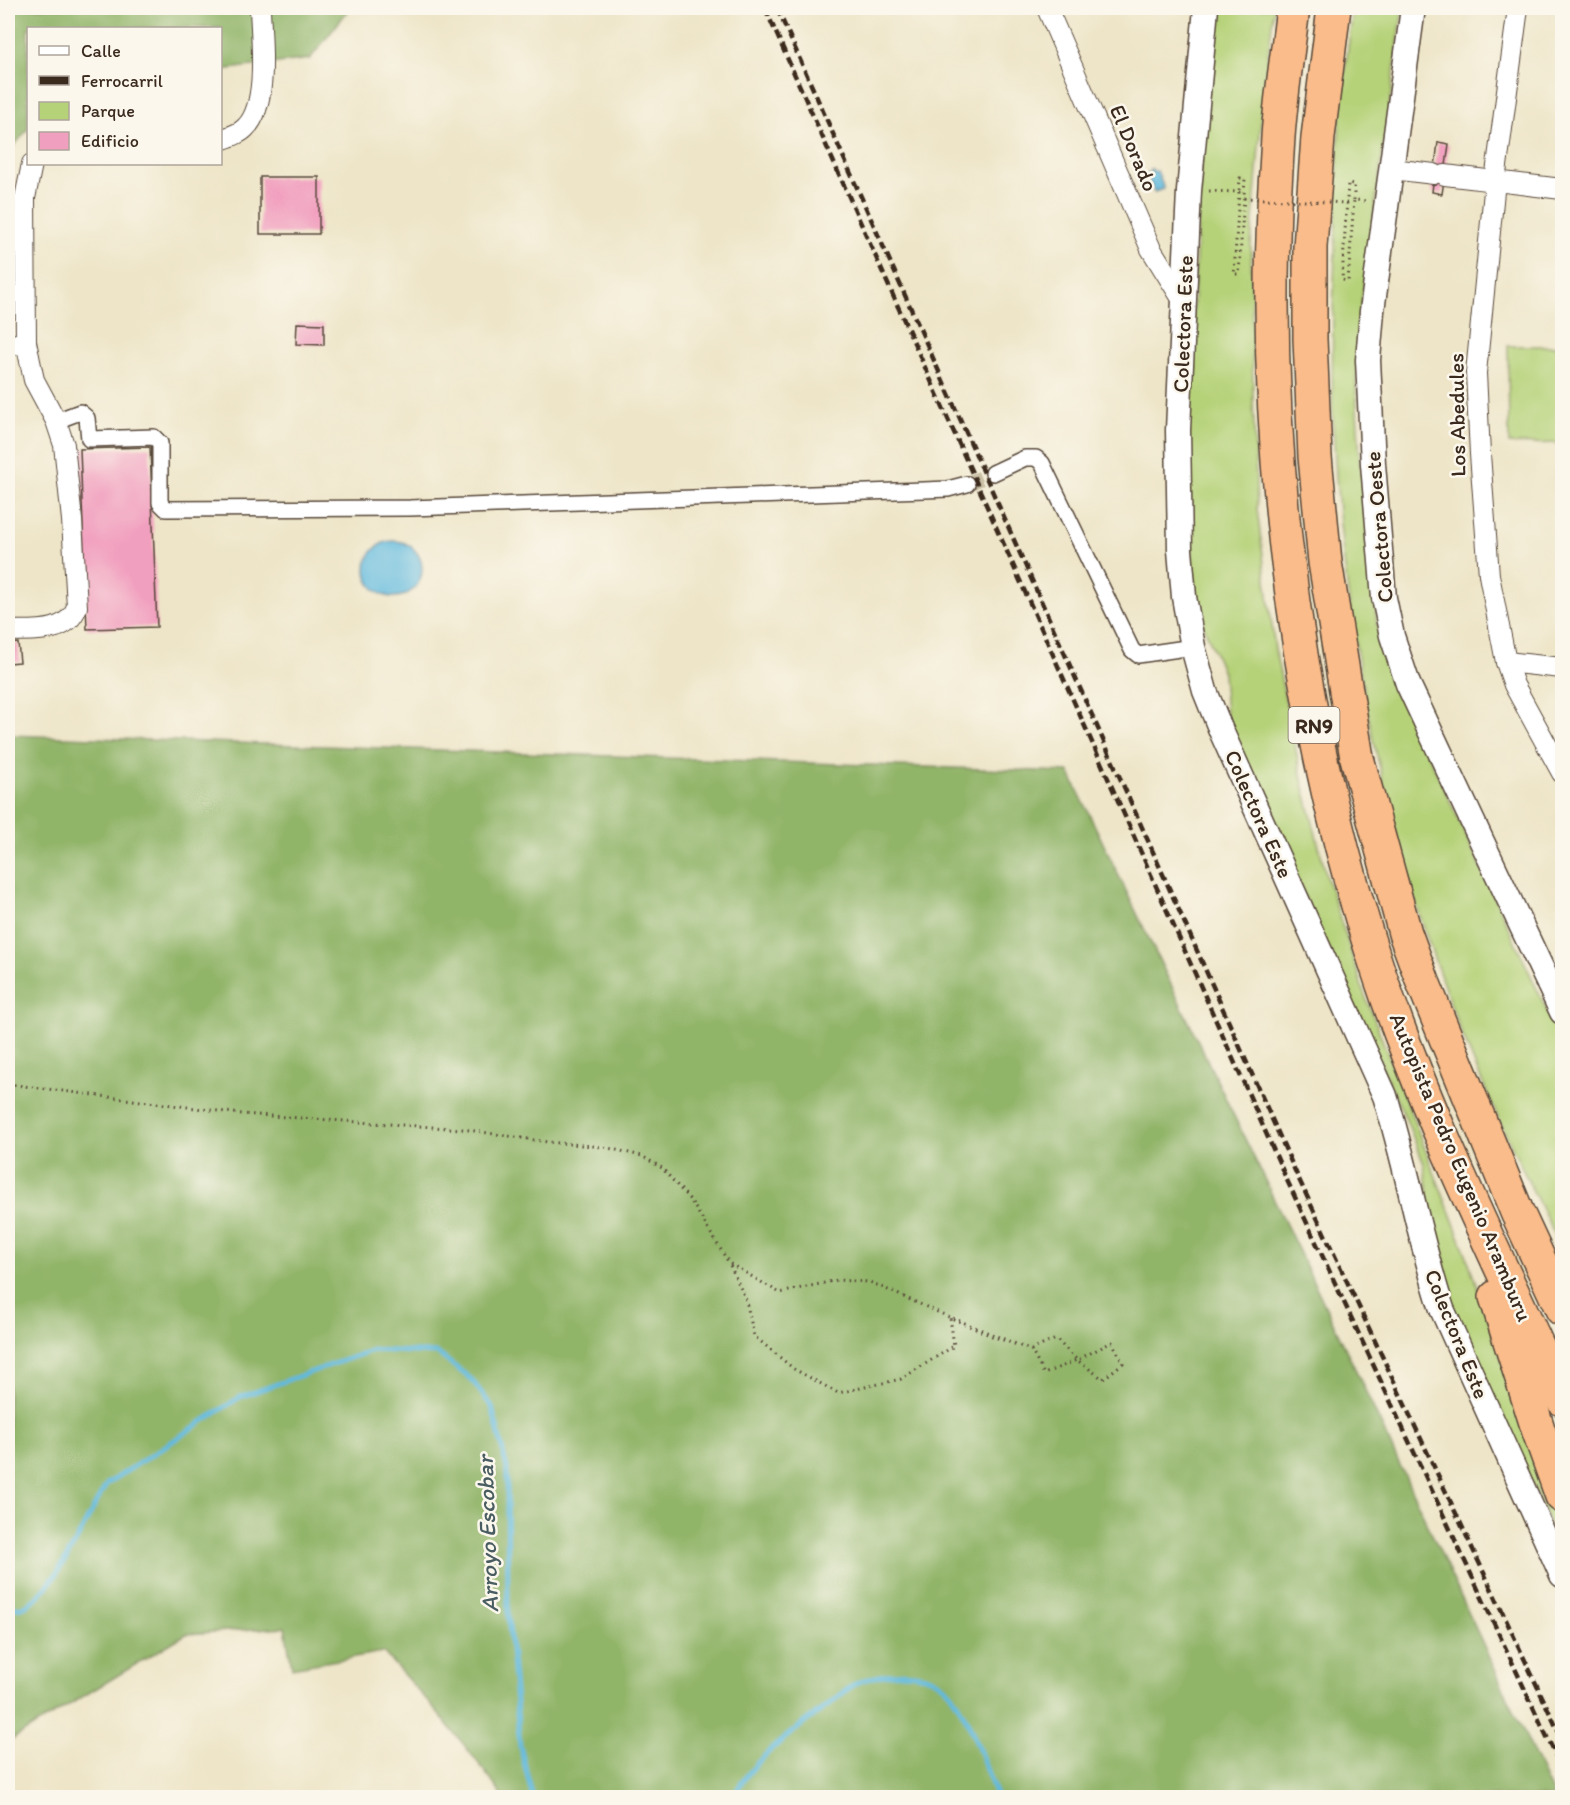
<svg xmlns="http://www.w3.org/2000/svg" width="1570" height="1805" font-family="Itim,sans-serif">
  <rect width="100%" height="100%" fill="#fbf7ec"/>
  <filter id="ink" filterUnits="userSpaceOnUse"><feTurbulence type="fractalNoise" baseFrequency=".0167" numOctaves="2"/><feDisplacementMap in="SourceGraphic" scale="12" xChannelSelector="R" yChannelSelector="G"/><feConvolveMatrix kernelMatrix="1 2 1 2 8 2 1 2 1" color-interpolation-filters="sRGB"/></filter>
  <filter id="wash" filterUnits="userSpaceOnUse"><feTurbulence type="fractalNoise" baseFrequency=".008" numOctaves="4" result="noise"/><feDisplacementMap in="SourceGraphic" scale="24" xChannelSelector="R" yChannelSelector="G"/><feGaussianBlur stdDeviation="1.35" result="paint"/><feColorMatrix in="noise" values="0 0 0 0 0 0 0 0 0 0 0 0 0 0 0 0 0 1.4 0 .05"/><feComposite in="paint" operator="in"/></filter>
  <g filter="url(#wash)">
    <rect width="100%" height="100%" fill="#eee5c8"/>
    <!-- green -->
    <g fill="#b5d278" stroke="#787e4b" stroke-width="1.5">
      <polygon points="1216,8 1274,8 1263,96 1251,245 1253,399 1257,509 1275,650 1302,780 1327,878 1364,993 1466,1254 1511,1387 1562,1518 1562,1551 1446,1292 1433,1231 1424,1164 1405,1117 1227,728 1223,673 1200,617 1194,584 1186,455 1204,100"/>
      <path d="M1353,8H1403L1358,325L1356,393L1360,461L1377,625L1388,668L1562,1043V1250C1520,1164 1476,1077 1444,986C1379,807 1342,616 1333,425C1331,368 1333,309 1335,251C1337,207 1337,161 1340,116C1343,80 1349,44 1353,8Z"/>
      <polygon points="1508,346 1562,346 1562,443 1509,444"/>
    </g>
    <!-- forest -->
    <g fill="#90b468" stroke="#666f43" stroke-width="1.5">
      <polygon points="8,8 350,8 310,59 221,70 220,28 28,28 28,129 8,153"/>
      <path d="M8,735L1069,772L1353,1364L1554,1797H503C467,1745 426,1699 383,1652L292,1668L285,1627L186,1634L8,1742Z"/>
    </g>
    <!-- water -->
    <g fill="#60b9dd" stroke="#4e727e" stroke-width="1.5">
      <polygon points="1152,169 1154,172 1157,171 1164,189 1154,192 1146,174 1151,173 1150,170"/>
      <circle cx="394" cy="569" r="28"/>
    </g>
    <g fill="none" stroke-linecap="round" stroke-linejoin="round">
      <!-- stream -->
      <g stroke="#60b9dd" stroke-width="5">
        <path d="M8,1608C12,1608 18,1608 22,1607C56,1594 87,1515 107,1484L240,1397L373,1350L437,1353L471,1379L492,1407L507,1468L508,1614L520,1746L533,1798"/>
        <path d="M733,1798C752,1757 797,1729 831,1703C840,1696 850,1685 861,1681C884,1673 919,1668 940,1683C967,1703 984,1766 997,1798"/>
      </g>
    </g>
    <g id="blocks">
      <!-- building -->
      <g fill="#f19fbe">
        <polygon points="1438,142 1449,144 1442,194 1432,192"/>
        <rect x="260" y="177" width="59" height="57"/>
        <polygon points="297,323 324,324 324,345 296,344"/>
        <polygon points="150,447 157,627 87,629 80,449"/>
        <polygon points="18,643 20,662 8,663 8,644"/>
      </g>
    </g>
  </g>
  <g filter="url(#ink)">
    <use href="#blocks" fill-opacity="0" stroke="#564638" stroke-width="1.5"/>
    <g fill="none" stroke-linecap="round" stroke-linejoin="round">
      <!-- pedestrian-tunnel -->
      <polyline stroke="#cac0a6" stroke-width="15" stroke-dasharray="15 8" stroke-linecap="butt" points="967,484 993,473"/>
      <defs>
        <g id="pedestrian">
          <polyline points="56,421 80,412 87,418 89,439 154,437 160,443 160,503 166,509 410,508 924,490 948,489 967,484"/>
          <polyline points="993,473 1025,458 1036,458 1042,463 1132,650 1138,655 1193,647"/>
        </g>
        <g id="minor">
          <polyline points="1047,8 1151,249 1184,302"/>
          <polyline points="1518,8 1495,181 1476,373 1480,454 1489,575 1506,662 1514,685 1562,773"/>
          <path d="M220,140C229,137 240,134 246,127C269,104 261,39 260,8"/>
          <polyline points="1392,169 1434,174"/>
          <polyline points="1445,175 1562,189"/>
          <polyline points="8,346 26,342"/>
          <path d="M8,631C34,630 66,635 77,607L72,520L64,445L56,421L34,380L26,342L25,198L32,164"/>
          <polyline points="1506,662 1562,668"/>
        </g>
        <g id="tertiary">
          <path d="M1206,8L1189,191L1178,430L1180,550L1184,597L1193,647L1205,691L1222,733L1385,1096C1407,1166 1419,1239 1442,1309L1562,1575"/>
          <polyline points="1413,8 1372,311 1368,360 1373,464 1384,598 1392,636 1408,684 1562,1012"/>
        </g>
        <g id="motorway">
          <path d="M1293,8C1288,50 1281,94 1278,137C1258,406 1288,681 1368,939C1417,1098 1493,1248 1562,1399"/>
          <polyline points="1334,8 1318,137 1310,247 1310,339 1315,457 1325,562 1357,758 1405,933 1423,982 1517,1212 1562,1309"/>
          <polyline points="1496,1297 1538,1429 1562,1496"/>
        </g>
      </defs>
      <!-- pedestrian casing -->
      <use href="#pedestrian" stroke="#564638" stroke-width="18"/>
      <!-- minor casing -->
      <use href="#minor" stroke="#564638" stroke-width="22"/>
      <!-- tertiary casing -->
      <use href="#tertiary" stroke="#564638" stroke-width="27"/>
      <!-- motorway casing -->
      <use href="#motorway" stroke="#564638" stroke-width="36"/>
      <!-- path -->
      <g stroke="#564638" stroke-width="3" stroke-dasharray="1.5 4.5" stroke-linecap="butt">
        <polyline points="1209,191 1239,192 1234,274 1239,274 1245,179 1240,178 1239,192"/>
        <polyline points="1354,200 1354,184 1348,183 1342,280 1348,281 1354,200 1368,201"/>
        <polyline points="8,1084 242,1114 462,1129 548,1142 604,1147 642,1156 662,1168 691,1201 729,1263 780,1293 837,1280 870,1282 992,1336 1031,1350 1044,1374 1077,1360 1103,1379 1123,1363 1112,1342 1077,1360 1056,1339 1031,1350 950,1317 954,1346 901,1379 838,1393 794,1369 754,1336 746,1300 729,1263"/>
      </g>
      <!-- pedestrian -->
      <use href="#pedestrian" stroke="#fff" stroke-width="15"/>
      <!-- minor -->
      <use href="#minor" stroke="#fff" stroke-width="20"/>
      <!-- tertiary -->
      <use href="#tertiary" stroke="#fff" stroke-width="24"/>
      <!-- motorway -->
      <use href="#motorway" stroke="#f9bc8a" stroke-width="33"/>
      <!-- rail -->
      <g stroke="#3b2a1e" stroke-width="4.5" stroke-dasharray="9 4.5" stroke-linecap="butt">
        <polyline points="765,8 1286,1178 1562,1769"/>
        <polyline points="777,8 1296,1173 1562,1739"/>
      </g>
      <!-- path-bridge -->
      <polyline stroke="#564638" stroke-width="3" stroke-dasharray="1.5 4.5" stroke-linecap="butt" points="1244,198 1347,203"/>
    </g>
  </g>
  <g text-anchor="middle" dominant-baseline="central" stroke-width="5" stroke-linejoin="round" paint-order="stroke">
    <!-- shield labels -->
    <rect fill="#fbf7ec" stroke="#75685c" stroke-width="1.5" x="1288.5" y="707" width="51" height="36" rx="4.5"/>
    <g font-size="21" font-weight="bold" fill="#3b2a1e">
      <text x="1314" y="725">RN9</text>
    </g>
    <!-- street labels -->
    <g font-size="22" fill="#3b2a1e" stroke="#fbf7ec">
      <text transform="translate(1134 148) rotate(67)">El Dorado</text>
      <text transform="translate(1183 324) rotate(-88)">Colectora Este</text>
      <text transform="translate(1457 415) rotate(-91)">Los Abedules</text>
      <text transform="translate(1379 527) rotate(-95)">Colectora Oeste</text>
      <text transform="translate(1259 814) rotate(66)">Colectora Este</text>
      <text transform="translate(1461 1167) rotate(67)">Autopista Pedro Eugenio Aramburu</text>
      <text transform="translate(1457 1334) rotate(68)">Colectora Este</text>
    </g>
    <!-- water labels -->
    <g font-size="24" font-style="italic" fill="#485c61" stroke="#fbf7ec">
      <text transform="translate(487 1534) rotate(-92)">Arroyo Escobar</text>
    </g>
  </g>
  <!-- margin -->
  <rect width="1570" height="1805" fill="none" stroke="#fbf7ec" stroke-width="30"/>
  <!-- legend -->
  <rect x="27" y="27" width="195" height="138" fill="#fbf7ec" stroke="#aea59a" stroke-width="1.5"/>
  <rect x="39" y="46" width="30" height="9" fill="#ffffff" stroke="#aea59a" stroke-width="1.5"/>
  <text x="81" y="57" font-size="18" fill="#3b2a1e">Calle</text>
  <rect x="39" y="76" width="30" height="9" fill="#3b2a1e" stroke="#aea59a" stroke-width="1.5"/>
  <text x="81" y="87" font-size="18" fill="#3b2a1e">Ferrocarril</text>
  <rect x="39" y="102" width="30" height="18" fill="#b5d278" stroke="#aea59a" stroke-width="1.5"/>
  <text x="81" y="117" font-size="18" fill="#3b2a1e">Parque</text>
  <rect x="39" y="132" width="30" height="18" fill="#f19fbe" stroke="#aea59a" stroke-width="1.5"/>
  <text x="81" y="147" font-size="18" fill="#3b2a1e">Edificio</text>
</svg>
